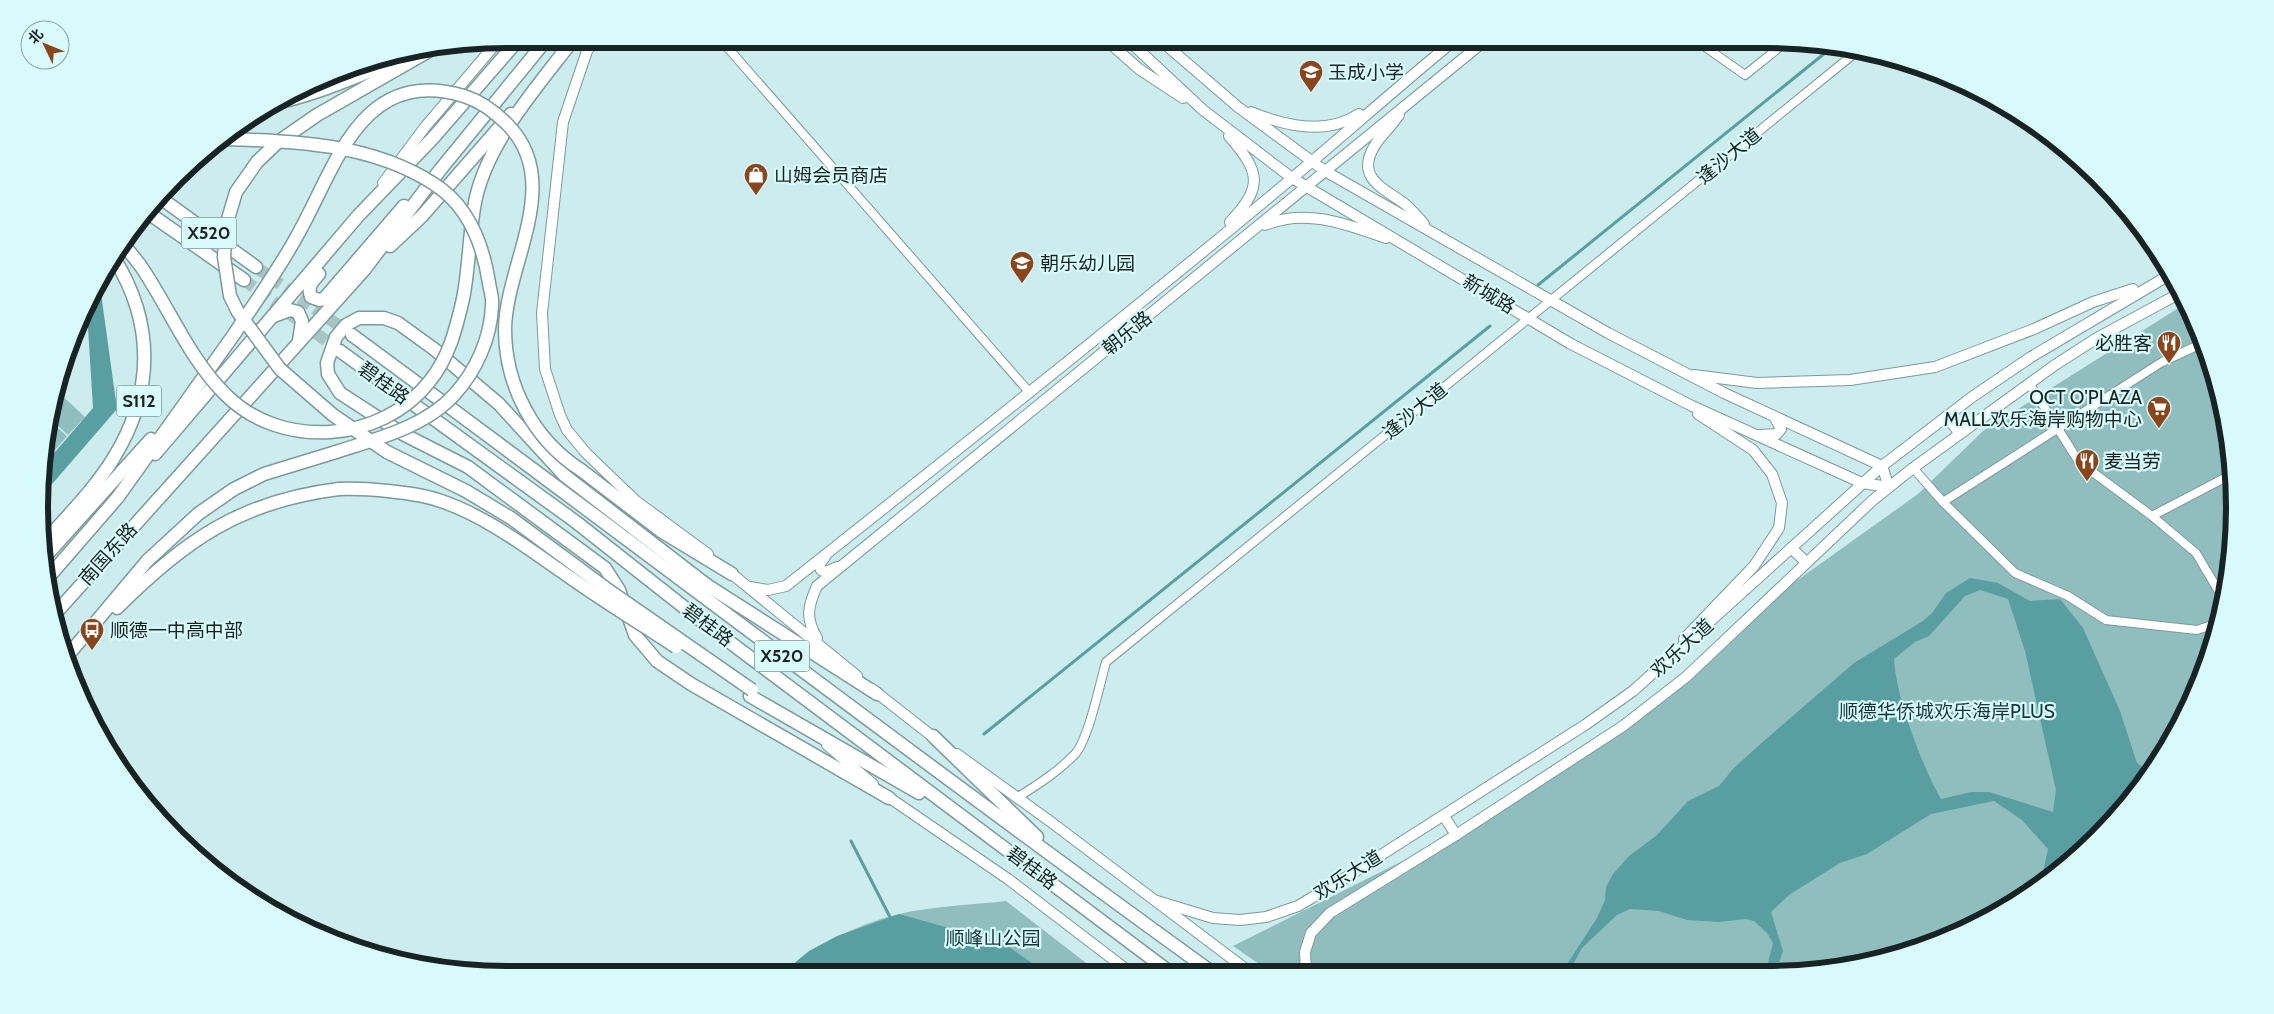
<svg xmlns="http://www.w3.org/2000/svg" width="2274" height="1014" font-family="Cabin,'Noto Sans SC',sans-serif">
  <rect width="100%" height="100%" fill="#cceced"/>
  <!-- green -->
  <g fill="#90bebf">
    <polygon points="2188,302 2219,386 2234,477 2231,568 2210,658 2156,767 2076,859 1974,927 1828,971 1272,973 1233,946 1500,812 1665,700 1792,584 1918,494 1983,431"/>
    <polygon points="57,391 85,417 68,435 48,416"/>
    <polygon points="47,418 67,436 51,455 44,449"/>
    <path d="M1006,901L1099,973L781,974C816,946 854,925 899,914C933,906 971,905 1006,901Z"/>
  </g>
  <!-- water -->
  <g fill="#599fa1" fill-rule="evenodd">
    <polygon points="99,279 117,409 40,498 43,466 93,408 87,311"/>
    <path d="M1970,578L1998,583L2030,601L2060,599L2083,628L2120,711L2137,763L2151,773L2076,859L2041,882L2048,849L2022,820L1994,801L1931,814L1867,854L1840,863L1789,895L1771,912L1783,951L1776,971H1766L1773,943L1767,933L1754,921L1746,919L1719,922L1687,920L1659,911L1630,909L1617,915L1582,948L1569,972H1562L1597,918L1605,900L1606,887L1613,874L1629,856L1657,835L1688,801L1719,786L1733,769L1757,747L1854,663L1923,621L1932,613L1946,593ZM1980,590L2008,599L2025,651L2056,790L2053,812L1989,792H1971L1941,799C1922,766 1896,697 1894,659L1915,642L1929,636L1965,596Z"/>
    <polygon points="899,914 1003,943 1048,974 781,974 809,951 837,936"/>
  </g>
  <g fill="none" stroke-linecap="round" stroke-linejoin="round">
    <!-- stream -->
    <g stroke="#599fa1" stroke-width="3">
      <polyline points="1538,285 1830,49"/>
      <polyline points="984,734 1490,326"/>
      <polyline points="851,841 891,919"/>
    </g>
    <!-- trunk-tunnel -->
    <g stroke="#a8c4c5" stroke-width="12" stroke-dasharray="12 6" stroke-linecap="butt">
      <polyline points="256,267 352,335"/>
      <polyline points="244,280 340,351"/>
    </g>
    <defs>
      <g id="minor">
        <polyline points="720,39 1030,393"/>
        <polyline points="1694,39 1745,75 1786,42"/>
        <polyline points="2029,383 2079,462 2152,516 2196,553 2224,600"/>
        <polyline points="1913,468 1943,502 2015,573 2068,596 2106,620 2197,630 2218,623"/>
        <polyline points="1943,502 2162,362 2203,343"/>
        <polyline points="2152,516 2234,473"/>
        <path d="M1018,797C1039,784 1059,771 1076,753C1089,736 1100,684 1106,662L1855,53"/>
      </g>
      <g id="tertiary">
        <polyline points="596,39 587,51 563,122 542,313 545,369 560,415 567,430 586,453 636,501 708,554"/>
        <polyline points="1105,39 1139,69 1183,98"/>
        <polyline points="1127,39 1203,110 1292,178 1571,344 1692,406 1862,483 1889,487 1882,466 1724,393 1608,333 1325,171 1238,107 1159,39"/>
        <path d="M1251,112C1285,126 1326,136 1359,114"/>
        <path d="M1399,115C1392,125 1384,133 1377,142C1353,177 1382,187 1405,204C1412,210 1418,217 1424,224"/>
        <path d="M1229,136C1260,172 1264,186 1230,222"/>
        <polyline points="383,183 425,127 499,40"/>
        <path d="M1265,225C1306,208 1346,224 1386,238"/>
        <polyline points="1694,375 1757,383 1850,380 1935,367 2034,329 2093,302 2133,289"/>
        <polyline points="1947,416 1959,433"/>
        <polyline points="1759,435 1777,434 1781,429 1775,418"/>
        <polyline points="1791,548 1806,562"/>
        <polyline points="825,557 819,565 821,570 826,572 837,567"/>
        <polyline points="727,570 857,676"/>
        <path d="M750,587L768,590L786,586C955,452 1124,318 1290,180C1346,133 1400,85 1456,39"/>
        <path d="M817,638C805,618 808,606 817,586L1487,39"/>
        <polyline points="1684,639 1754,566 1779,528 1782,503 1772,474 1753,450 1698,414"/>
        <polyline points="872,689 937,740"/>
        <polyline points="827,745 873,784"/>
        <polyline points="957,754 1051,822 1251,973"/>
        <polyline points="884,794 1008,879 1131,973"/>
        <polyline points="1444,816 1456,835"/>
        <polyline points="1157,901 1213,918 1240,920 1266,917 1298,906 1345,878 1585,725 1633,691 1882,466 1972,397 2031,357 2171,274"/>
        <polyline points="1306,973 1305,952 1311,933 1330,913 1456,835 1623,726 1686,677 1873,500 1913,468 2055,365 2097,338 2182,292"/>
      </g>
      <path id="secondary" d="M268,105C318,96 367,72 415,54"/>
      <g id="primary">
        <polyline points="390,246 422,216 511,114"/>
        <path d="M319,274C312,282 307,286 311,297L319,300L324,299L404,206"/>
        <polyline points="274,316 290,310 298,312 302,321 299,341"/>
        <polyline points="155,454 358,216 433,138 519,39"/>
        <polyline points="54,615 364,270 440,170 547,39"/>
      </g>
      <g id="trunk">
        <polyline points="278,142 317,115 427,52"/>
        <polyline points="162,199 256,267"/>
        <polyline points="150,214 244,280"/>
        <polyline points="124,245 140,265"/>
        <path d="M463,299C469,269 469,238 474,208C483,148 533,92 569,45"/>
        <path d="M352,335C640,547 923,764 1213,973"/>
        <polyline points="340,351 576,522 699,619 1171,973"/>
        <polyline points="581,470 661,531 732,574"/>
        <path d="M42,545C66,517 94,490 113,459C154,393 155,324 114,258"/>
        <polyline points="44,558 151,439"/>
        <polyline points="46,580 118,497 235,333"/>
        <polyline points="702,582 877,694"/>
        <polyline points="708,586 564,475 499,404 434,349 398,323 384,318 359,318 346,325 336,337 327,363 328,374 340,393 403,434 468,467 605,568 619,590 635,635 657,661 691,684 889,798"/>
        <path d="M117,608C185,540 241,501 339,489"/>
        <polyline points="69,654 147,561 198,514 234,489 264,474 336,452"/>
        <polyline points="750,696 919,793"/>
        <polyline points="933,736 1037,837"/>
      </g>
    </defs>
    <!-- minor casing -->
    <use href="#minor" stroke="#7c9a9a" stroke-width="10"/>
    <!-- tertiary casing -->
    <use href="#tertiary" stroke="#7c9a9a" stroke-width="12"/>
    <!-- secondary casing -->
    <use href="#secondary" stroke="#7c9a9a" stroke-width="14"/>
    <!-- primary casing -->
    <use href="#primary" stroke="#7c9a9a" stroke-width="15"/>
    <!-- trunk casing -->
    <use href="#trunk" stroke="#7c9a9a" stroke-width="15"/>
    <!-- minor -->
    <use href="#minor" stroke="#fff" stroke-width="8"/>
    <!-- tertiary -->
    <use href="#tertiary" stroke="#fff" stroke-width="10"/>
    <!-- secondary -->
    <use href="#secondary" stroke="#fff" stroke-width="11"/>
    <!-- primary -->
    <use href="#primary" stroke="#fff" stroke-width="12"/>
    <!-- trunk -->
    <use href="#trunk" stroke="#fff" stroke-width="12"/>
    <defs>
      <g id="trunk-bridge">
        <path d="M221,139C293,141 371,143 434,184C469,206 483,244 489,283C490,290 493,298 492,305C491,338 476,371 454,395C425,427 376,439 336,452"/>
        <polyline points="278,142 257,162 236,192 226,226 224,257 230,296 238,312 280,369 333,415 387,452 466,491 511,518 611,592 752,690"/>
        <path d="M140,265C169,307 189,359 226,395C281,450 381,443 429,382C449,358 456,329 463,299"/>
        <path d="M235,333C256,301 279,269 297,236C336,168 360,65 464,96C480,101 495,112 507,124C565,182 506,263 505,329C505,386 534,440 581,470"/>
        <path d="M339,489C365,488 416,492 441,501C488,517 530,550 571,578C605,602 641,624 676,647"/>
      </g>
    </defs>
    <!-- trunk-bridge casing -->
    <use href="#trunk-bridge" stroke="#7c9a9a" stroke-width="15" stroke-linecap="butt"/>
    <!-- trunk-bridge -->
    <use href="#trunk-bridge" stroke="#fff" stroke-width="12"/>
  </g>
  <!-- icons -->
  <defs>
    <symbol id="school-pin" viewBox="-11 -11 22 30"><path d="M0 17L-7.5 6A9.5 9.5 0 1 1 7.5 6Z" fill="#8a451c" stroke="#d9fafa"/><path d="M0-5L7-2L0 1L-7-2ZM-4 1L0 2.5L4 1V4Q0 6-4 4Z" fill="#fff"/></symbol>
    <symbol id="shop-pin" viewBox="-11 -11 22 30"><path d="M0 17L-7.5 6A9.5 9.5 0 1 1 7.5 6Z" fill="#8a451c" stroke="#d9fafa"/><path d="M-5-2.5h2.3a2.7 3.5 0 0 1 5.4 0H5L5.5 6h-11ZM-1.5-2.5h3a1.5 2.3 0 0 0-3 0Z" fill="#fff"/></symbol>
    <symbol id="restaurant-pin" viewBox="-11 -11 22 30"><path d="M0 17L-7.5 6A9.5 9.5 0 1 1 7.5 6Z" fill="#8a451c" stroke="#d9fafa"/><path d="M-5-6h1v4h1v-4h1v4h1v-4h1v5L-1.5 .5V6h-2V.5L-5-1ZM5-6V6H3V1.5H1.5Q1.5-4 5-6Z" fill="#fff"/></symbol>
    <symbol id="supermarket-pin" viewBox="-11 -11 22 30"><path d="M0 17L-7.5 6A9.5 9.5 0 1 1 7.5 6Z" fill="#8a451c" stroke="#d9fafa"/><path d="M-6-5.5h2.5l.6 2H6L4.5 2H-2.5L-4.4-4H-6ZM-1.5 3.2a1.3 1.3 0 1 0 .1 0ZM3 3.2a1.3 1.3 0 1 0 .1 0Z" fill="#fff"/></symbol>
    <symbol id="bus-pin" viewBox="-11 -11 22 30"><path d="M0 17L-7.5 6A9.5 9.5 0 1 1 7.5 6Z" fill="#8a451c" stroke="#d9fafa"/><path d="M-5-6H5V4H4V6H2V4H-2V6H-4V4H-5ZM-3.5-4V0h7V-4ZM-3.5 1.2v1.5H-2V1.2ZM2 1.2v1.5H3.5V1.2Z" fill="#fff"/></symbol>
  </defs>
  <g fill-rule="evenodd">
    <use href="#school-pin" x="1297" y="58" width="28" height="38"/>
    <use href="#shop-pin" x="742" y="161" width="28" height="38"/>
    <use href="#school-pin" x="1008" y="249" width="28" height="38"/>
    <use href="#restaurant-pin" x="2155" y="329" width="28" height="38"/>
    <use href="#supermarket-pin" x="2145" y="394" width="28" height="38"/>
    <use href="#restaurant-pin" x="2073" y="447" width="28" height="38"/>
    <use href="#bus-pin" x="78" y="616" width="28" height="38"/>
  </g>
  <g text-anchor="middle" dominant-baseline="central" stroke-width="4.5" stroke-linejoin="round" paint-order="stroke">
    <!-- shield labels -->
    <g fill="#d9fafa" stroke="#516464" stroke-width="1">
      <rect x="181.5" y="217.5" width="55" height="31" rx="4"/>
      <rect x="116.5" y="385.5" width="45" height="31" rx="4"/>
      <rect x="754.5" y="640.5" width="55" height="31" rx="4"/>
    </g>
    <g font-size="18" font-weight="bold" fill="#172324">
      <text x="209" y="233">X520</text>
      <text x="139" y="401">S112</text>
      <text x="782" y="656">X520</text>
    </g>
    <!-- poi labels -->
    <g font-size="19" fill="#172324" stroke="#d9fafa" text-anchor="start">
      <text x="1328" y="72">玉成小学</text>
      <text x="774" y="175">山姆会员商店</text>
      <text x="1040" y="263">朝乐幼儿园</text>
      <text x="2152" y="343" text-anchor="end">必胜客</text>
      <text x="2142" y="397" text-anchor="end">OCT O'PLAZA<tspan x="2142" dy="22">MALL欢乐海岸购物中心</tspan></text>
      <text x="2104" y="461">麦当劳</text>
      <text x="110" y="630">顺德一中高中部</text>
    </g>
    <!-- street labels -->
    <g font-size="19" fill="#172324" stroke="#d9fafa">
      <text transform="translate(1729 156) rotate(-39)">逢沙大道</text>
      <text transform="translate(1489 294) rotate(31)">新城路</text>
      <text transform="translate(1127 333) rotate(-39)">朝乐路</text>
      <text transform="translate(384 383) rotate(36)">碧桂路</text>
      <text transform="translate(1415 411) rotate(-39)">逢沙大道</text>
      <text transform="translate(108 554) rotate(-48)">南国东路</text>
      <text transform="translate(708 625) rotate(37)">碧桂路</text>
      <text transform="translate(1682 648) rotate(-42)">欢乐大道</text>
      <text transform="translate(1032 868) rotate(37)">碧桂路</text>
      <text transform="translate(1348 875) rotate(-32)">欢乐大道</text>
    </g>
    <!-- park labels -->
    <g font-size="19" fill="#143739" stroke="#d9fafa">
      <text x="1947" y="711">顺德华侨城欢乐海岸PLUS</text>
      <text x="993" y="938">顺峰山公园</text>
    </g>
  </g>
  <!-- crop -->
  <path d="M0 0H2274V1014H0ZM507 48H1767A459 459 0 0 1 2226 507V507A459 459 0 0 1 1767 966H507A459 459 0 0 1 48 507V507A459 459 0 0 1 507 48Z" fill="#d9fafa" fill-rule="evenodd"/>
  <path fill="none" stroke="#172324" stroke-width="6" d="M507 48H1767A459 459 0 0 1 2226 507V507A459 459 0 0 1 1767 966H507A459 459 0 0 1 48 507V507A459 459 0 0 1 507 48Z"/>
  <!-- north arrow -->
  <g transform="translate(45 45) rotate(313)"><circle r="24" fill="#d9fafa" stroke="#8ba4a4"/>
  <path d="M0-4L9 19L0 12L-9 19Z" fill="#8a451c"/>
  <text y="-8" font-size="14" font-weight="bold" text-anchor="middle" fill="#172324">北</text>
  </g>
</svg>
